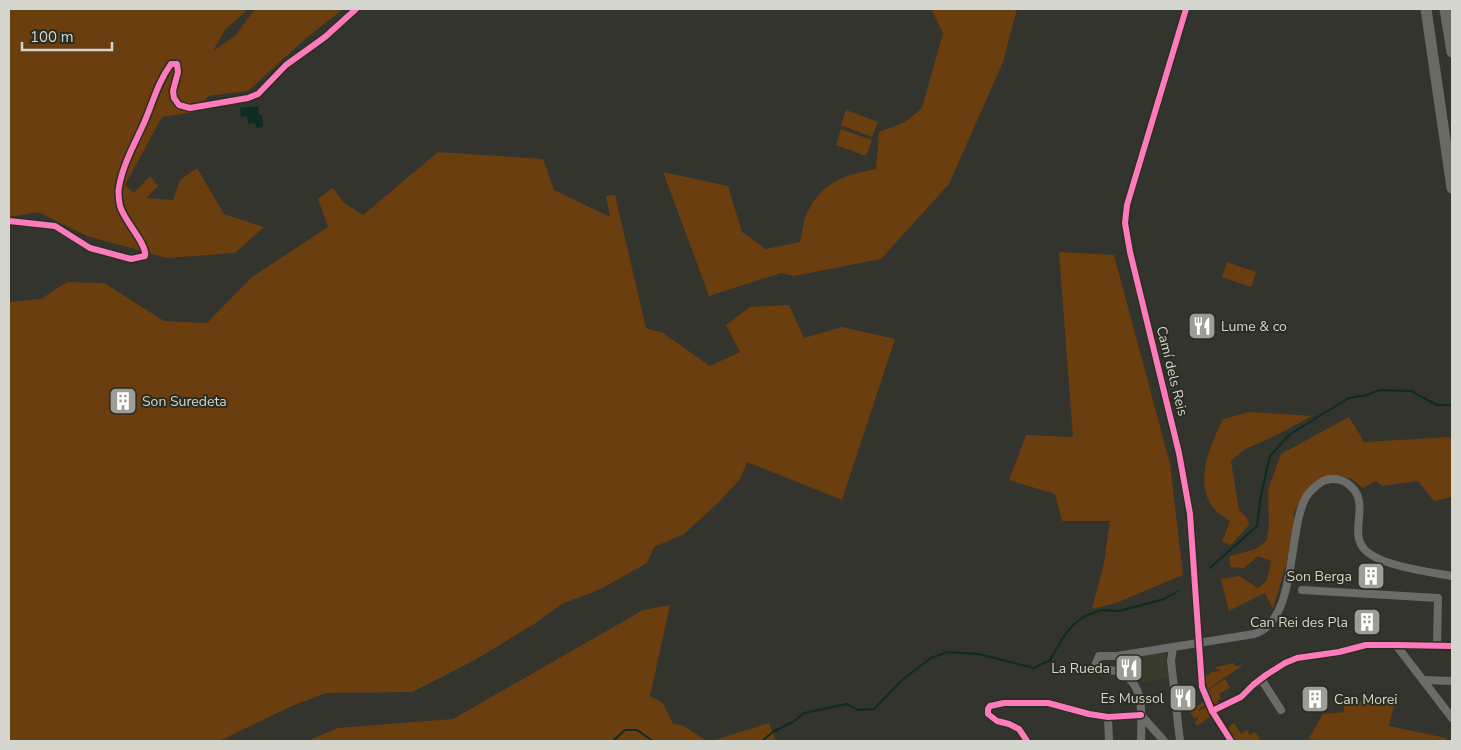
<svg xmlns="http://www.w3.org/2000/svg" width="1461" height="750" font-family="'Nunito Sans',sans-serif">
  <rect width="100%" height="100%" fill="#33342d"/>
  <!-- built -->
  <polygon fill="#393c2a" points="1165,652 1169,678 1138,683 1134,657"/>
  <!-- green -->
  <g fill="#6a3e0f">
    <polygon points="9,9 248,9 225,30 213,51 235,36 255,9 343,9 304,40 248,91 208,96 196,112 162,117 125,185 134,193 150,176 158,186 146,198 173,200 180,180 197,168 224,214 264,227 235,253 167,258 87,236 38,212 9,217"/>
    <path d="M931,9H1017L1003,62L949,184L881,259L794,276L781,273L709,296L663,172L728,186L742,232L766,249L800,242C803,232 803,218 809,209C825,180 846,175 876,169L879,132L905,122L922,108L943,33Z"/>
    <polygon points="846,110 878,122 872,137 841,125"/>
    <polygon points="841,129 872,140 866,156 836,145"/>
    <polygon points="438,152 543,159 554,190 610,217 606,196 615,195 646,328 663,333 710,366 740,352 726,325 750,307 789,305 804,338 842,327 895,339 842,500 747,462 740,479 719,502 684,534 654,547 647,563 601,589 562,604 534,624 475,660 412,692 326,693 292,706 219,741 9,741 9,302 41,299 67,282 104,283 164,321 207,323 252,277 328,227 318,199 333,188 344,203 363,215"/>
    <polygon points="1059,252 1114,255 1170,464 1183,575 1116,603 1092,609 1104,563 1110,521 1062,521 1055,494 1009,480 1026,435 1073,437"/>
    <polygon points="1227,262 1256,272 1251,287 1222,277"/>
    <path d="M1249,412L1312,416L1273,437L1245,449L1231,461L1239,510L1247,518L1249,525L1231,545L1222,542L1230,521C1224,517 1216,512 1212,506C1194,480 1211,444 1223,419Z"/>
    <polygon points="1349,417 1364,442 1452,437 1452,497 1434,501 1418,481 1382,486 1376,481 1363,488 1352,479 1336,475 1304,496 1294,513 1292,545 1273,609 1265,593 1229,611 1221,579 1239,576 1258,588 1267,580 1271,561 1258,556 1244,568 1230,567 1230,556 1256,549 1267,540 1269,524 1268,490 1281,454"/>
    <polygon points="670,605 650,696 663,703 673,724 682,725 707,741 307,741 338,728 453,719 643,610"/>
    <polygon points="1234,663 1235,666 1243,665 1207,690 1205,676 1211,674 1211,672 1220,671 1220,669 1216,669 1216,667"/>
    <polygon points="1225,679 1230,688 1219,694 1221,699 1217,701 1219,705 1215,707 1207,691"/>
    <polygon points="1396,697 1389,726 1446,738 1446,741 1314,741 1309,738 1323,714 1344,712 1344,703"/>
    <polygon points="1204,702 1205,705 1198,710 1199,711 1206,707 1211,716 1197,726 1195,722 1198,719 1197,717 1194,719 1189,710"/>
    <polygon points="769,723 776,741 712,741"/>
    <polygon points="1234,723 1241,734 1247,730 1250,735 1255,732 1260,739 1256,741 1236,741 1227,729"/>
  </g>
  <!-- water -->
  <polygon fill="#0d2c23" points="258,106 259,115 262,115 263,127 256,128 255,123 248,124 247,116 241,117 240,108"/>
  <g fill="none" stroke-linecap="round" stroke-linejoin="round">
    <!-- stream -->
    <g stroke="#0d2c23" stroke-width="2">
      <polyline points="1210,568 1257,526 1261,495 1270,456 1289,435 1316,418 1349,398 1367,395 1379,390 1411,391 1437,405 1452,405"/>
      <polyline points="613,741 625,730 637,730 653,741"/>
      <polyline points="762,741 774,731 793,722 804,713 847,704 858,710 874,709 902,680 931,658 947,652 979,654 1034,668 1050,660 1064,636 1074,624 1085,616 1101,610 1119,611 1138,606 1164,599 1178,591"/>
    </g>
    <!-- minor -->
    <g stroke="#6b6c69" stroke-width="8">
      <polyline points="1186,9 1127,205 1125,223 1130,252 1179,453 1190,514 1202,687 1212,711 1231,741"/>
      <path d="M9,221L55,226L90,248L131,259L145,256C148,245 124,221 120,206C119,201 118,192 119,187C123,164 135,143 144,123C153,102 158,82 171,64H177L178,72L173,91L174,98L179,105L190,108L248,98L258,94L286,65L325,37L356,9"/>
      <polyline points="1302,590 1438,598 1437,646"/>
      <polyline points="1396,645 1452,718"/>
      <polyline points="1173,647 1171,661 1180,741"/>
      <polyline points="1261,679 1281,710"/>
      <polyline points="1423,680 1452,681"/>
      <polyline points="1212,711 1241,697 1253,685 1266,675 1285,663 1297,658 1339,652 1366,645 1396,645 1452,646"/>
      <polyline points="1141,715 1164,741"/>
      <polyline points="1108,717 1109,741"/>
      <polyline points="1027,741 1019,729 1009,724 997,721 988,714 988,709 990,706 1004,703 1048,703 1089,714 1108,717 1141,715"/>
      <path d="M1141,741C1141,715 1147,682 1116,671C1111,670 1105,670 1100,669L1096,663L1099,656H1117L1254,634C1298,621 1287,531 1306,497C1310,491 1319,482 1326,480C1334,478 1341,479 1348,484C1373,502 1347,531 1365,550C1381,566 1430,572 1452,576"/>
    </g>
    <!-- highway -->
    <g stroke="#696a64" stroke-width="11">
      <polyline points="1426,9 1452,188"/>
      <polyline points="1445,9 1452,52"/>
    </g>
    <defs>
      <g id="cycleway">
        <polyline points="1186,9 1127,205 1125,223 1130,252 1179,453 1190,514 1202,687 1212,711 1231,741"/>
        <path d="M9,221L55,226L90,248L131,259L145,256C148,245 124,221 120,206C119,201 118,192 119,187C123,164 135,143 144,123C153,102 158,82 171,64H177L178,72L173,91L174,98L179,105L190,108L248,98L258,94L286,65L325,37L356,9"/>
        <polyline points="1212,711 1241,697 1253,685 1266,675 1285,663 1297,658 1339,652 1366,645 1396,645 1452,646"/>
        <polyline points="1027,741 1019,729 1009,724 997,721 988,714 988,709 990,706 1004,703 1048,703 1089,714 1108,717 1141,715"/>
      </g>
    </defs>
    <!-- cycleway casing -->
    <use href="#cycleway" stroke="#2b2d21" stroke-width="9"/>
    <!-- cycleway -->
    <use href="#cycleway" stroke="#fd7abc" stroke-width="6"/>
  </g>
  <!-- icons -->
  <defs>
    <symbol id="restaurant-square" viewBox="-11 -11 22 22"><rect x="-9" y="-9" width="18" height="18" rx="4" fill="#9c9d96" stroke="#2b2d21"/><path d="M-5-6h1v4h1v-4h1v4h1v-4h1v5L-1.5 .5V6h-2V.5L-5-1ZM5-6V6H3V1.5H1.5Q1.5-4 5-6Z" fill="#fff"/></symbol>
    <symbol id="building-square" viewBox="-11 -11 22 22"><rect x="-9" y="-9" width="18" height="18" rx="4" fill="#9c9d96" stroke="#2b2d21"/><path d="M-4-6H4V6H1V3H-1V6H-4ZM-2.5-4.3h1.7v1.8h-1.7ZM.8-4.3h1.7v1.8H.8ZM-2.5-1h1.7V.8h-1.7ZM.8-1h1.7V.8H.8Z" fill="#fff"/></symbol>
  </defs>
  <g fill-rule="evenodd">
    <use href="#restaurant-square" x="1186" y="310" width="32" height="32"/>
    <use href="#building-square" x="107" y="385" width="32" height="32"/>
    <use href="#building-square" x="1355" y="560" width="32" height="32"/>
    <use href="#building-square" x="1351" y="606" width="32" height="32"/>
    <use href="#restaurant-square" x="1113" y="652" width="32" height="32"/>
    <use href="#restaurant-square" x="1167" y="682" width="32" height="32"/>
    <use href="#building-square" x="1299" y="683" width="32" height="32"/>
  </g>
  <g text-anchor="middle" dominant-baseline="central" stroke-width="4" stroke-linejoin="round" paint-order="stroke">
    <!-- poi labels -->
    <g font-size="14" fill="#d4d6ce" stroke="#2b2d21" text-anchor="end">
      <text x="1221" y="326" text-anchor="start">Lume &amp; co</text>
      <text x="142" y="401" text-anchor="start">Son Suredeta</text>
      <text x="1352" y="576">Son Berga</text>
      <text x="1348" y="622">Can Rei des Pla</text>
      <text x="1110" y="668">La Rueda</text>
      <text x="1164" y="698">Es Mussol</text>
      <text x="1334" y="699" text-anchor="start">Can Morei</text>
    </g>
    <!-- street labels -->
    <g font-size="14" fill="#d4d6ce" stroke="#2b2d21">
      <text transform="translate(1172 371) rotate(76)">Camí dels Reis</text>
    </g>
  </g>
  <!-- border -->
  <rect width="1461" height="750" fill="none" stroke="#d4d6ce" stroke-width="20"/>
  <!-- scale -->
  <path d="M22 42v8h90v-8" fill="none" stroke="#d4d6ce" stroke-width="2.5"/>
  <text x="30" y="42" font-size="15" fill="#d4d6ce" stroke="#2b2d21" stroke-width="4" paint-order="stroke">100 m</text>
</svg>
